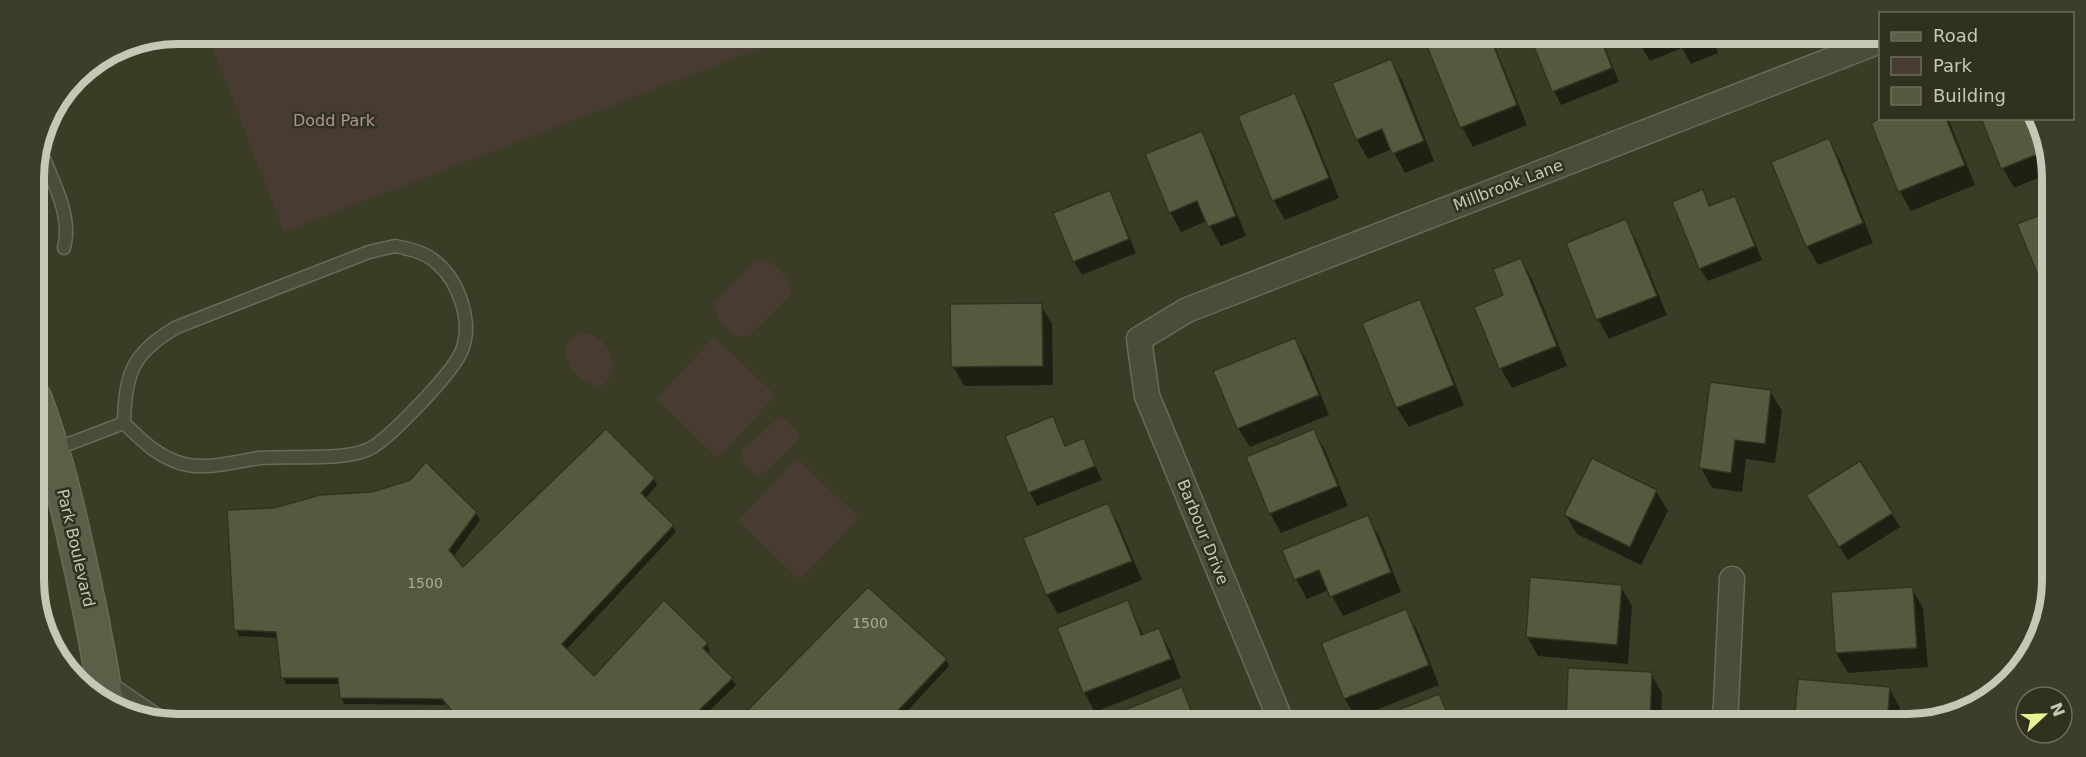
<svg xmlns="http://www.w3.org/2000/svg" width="2086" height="757" font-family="'DejaVu Sans',sans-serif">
  <rect width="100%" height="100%" fill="#3b3c25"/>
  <!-- green -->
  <g fill="#483b31">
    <polygon points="207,33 792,36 284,232"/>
    <path d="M760,260C776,261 789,276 791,292L788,298L747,337C729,338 713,318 715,301L755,262Z"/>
    <path d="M587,333C610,338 624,373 601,386C580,385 563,364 566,343L579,334Z"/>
    <polygon points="714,337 776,395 718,458 656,399"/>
    <polygon points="781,415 798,433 796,443 758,478 740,459 743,450"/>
    <polygon points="797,458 859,518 800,580 738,521"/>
  </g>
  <!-- shadow -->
  <g fill="#0007">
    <polygon points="1449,38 1492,39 1527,125 1473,147 1462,127"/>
    <polygon points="1535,39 1602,39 1619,82 1561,105 1554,91 1533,40"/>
    <polygon points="1637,39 1713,40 1718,53 1691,64 1682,48 1650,61"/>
    <polygon points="1390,61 1402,80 1434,161 1405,173 1392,149 1368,159 1357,140"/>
    <polygon points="1294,95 1305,114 1339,198 1285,220 1274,201 1240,117"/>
    <polygon points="1884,118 1948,118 1975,185 1911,211 1900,191"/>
    <polygon points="2034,118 2052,158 2052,172 2014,188 2003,168"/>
    <polygon points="1201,133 1212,152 1246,236 1221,246 1207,221 1181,232 1170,212"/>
    <polygon points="1828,140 1840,160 1873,243 1818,265 1807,246"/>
    <polygon points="1702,191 1711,207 1735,198 1742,211 1762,260 1708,281 1700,268"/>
    <polygon points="1109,192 1117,206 1136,253 1082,275 1074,261"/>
    <polygon points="2051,212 2050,296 2042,283 2019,225"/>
    <polygon points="1625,221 1636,240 1667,315 1609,339 1598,319"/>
    <polygon points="1521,259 1532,279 1567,366 1512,388 1501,369 1476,307 1505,296"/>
    <polygon points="1419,301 1430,321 1464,405 1409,427 1397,408 1364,324"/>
    <polygon points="1041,305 1052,324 1053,385 964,386 953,366"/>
    <polygon points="1295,340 1306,359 1329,415 1250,447 1238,428"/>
    <polygon points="1770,391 1782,411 1775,463 1746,459 1742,492 1712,488 1701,468"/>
    <polygon points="1053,418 1066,447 1083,440 1102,480 1037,506 1030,493 1007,437"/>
    <polygon points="1314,431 1325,450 1348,506 1281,533 1270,513"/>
    <polygon points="1860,463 1900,527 1848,560 1815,509"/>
    <polygon points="654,479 657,485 645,499 673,526 676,532 566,650 594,678 707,644 710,651 707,654 732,679 736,685 701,719 458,718 448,705 345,704 341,698 340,684 286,684 283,677 278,638 239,636 236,629 476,513 480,520 453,557 463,569"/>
    <polygon points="1656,491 1668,511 1641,565 1577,534 1566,515"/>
    <polygon points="1108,505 1119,525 1142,580 1058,614 1047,595"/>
    <polygon points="1367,517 1379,536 1401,592 1343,616 1329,590 1307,599 1296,579"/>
    <polygon points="1621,587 1632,606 1628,664 1538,656 1527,636"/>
    <polygon points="1912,589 1923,608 1928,667 1848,673 1836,653 1833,594"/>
    <polygon points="1127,602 1144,636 1159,630 1170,650 1181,678 1095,712 1084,692"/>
    <polygon points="1405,611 1417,630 1439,685 1356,718 1345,699 1323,644"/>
    <polygon points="946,660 949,666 899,720 741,719"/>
    <polygon points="1569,670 1651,674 1662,693 1661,723 1567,722"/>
    <polygon points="1799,680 1889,688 1900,708 1899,724 1795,723"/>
    <polygon points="1181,689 1197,721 1116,720 1114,716"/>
    <polygon points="1438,695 1453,722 1374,721"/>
  </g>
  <!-- building -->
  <g fill="#57593f" stroke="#323320" stroke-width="1.5">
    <polygon points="1445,38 1491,39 1517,105 1460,128 1427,46"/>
    <polygon points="1531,39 1601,39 1612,68 1552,92"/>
    <polygon points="1676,39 1692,39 1678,45"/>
    <polygon points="1391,59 1424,141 1392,154 1382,129 1356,140 1332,83"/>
    <polygon points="1295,93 1329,178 1272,201 1238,116"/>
    <polygon points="1880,118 1946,118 1965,165 1898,192 1871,123"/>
    <polygon points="1981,118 2034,118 2048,150 2001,169"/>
    <polygon points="1202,131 1236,216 1208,227 1197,201 1169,213 1145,154"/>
    <polygon points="1829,138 1863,223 1806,247 1771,162"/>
    <polygon points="1703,189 1709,206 1735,196 1755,246 1699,269 1672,202"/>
    <polygon points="1110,190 1129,239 1073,262 1053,213"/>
    <polygon points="2051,211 2050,280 2041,283 2017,224"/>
    <polygon points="1626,219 1657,296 1596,320 1566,243"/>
    <polygon points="1521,258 1557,346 1499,369 1474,307 1503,295 1493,269"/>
    <polygon points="1420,299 1454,385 1396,408 1362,323"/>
    <polygon points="1042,303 1043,366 951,367 950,304"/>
    <polygon points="1295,338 1319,395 1237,429 1213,371"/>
    <polygon points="1710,382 1771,390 1765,444 1735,440 1731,473 1699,468"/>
    <polygon points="1053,416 1065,446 1084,438 1095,466 1028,493 1005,436"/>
    <polygon points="606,429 655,478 641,493 674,525 562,644 594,676 664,600 708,643 703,648 733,678 690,719 458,718 442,699 340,698 338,678 281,678 276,632 234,630 227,510 274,508 320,495 372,492 410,480 426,462 477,512 449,550 463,567"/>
    <polygon points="1314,429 1338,486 1269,514 1246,457"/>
    <polygon points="1592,458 1657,490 1630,547 1564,515"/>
    <polygon points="1860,461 1893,513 1839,547 1806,495"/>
    <polygon points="1108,503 1132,561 1046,595 1023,538"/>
    <polygon points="1368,515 1391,572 1330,597 1319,570 1294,580 1282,550"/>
    <polygon points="1530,577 1622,585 1617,645 1526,637"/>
    <polygon points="868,587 947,659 889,720 739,719"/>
    <polygon points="1913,587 1917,648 1835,653 1831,592"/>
    <polygon points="1128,600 1141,635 1159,628 1171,659 1083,693 1057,628"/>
    <polygon points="1406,609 1429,665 1344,699 1321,643"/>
    <polygon points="1568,668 1652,672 1650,723 1566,722"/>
    <polygon points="1798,679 1890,687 1887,724 1794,723"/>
    <polygon points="1182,687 1195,721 1114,720 1112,715"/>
    <polygon points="1439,694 1451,722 1370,721"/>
  </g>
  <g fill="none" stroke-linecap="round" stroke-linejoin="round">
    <defs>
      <g id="lane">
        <path d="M39,147C51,178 73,215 64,248"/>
        <path d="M395,246C410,249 425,252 437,263C459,282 473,322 462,350C454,372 393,434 373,447C349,462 290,455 260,458C237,461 211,469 188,465C161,460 142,441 124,423C125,373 133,352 177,327L369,252Z"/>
        <polyline points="53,450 124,423"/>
        <polyline points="109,682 160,717"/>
      </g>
      <g id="street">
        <polyline points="1281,721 1147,396 1139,339 1187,310 1880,41"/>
        <polyline points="1725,723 1732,579"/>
      </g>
      <path id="secondary" d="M35,399C51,442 63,487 73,532C86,588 97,643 106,699"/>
    </defs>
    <!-- lane casing -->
    <use href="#lane" stroke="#696a57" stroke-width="15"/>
    <!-- street casing -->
    <use href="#street" stroke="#696a57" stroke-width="27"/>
    <!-- secondary casing -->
    <use href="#secondary" stroke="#696a57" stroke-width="36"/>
    <!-- lane -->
    <use href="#lane" stroke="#4b4c39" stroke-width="12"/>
    <!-- street -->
    <use href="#street" stroke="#4b4c39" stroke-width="24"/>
    <!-- secondary -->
    <use href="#secondary" stroke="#5c5f47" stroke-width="33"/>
  </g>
  <g text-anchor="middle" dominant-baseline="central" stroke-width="5" stroke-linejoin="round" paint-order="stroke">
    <!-- number labels -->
    <g font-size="14" fill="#aaac98">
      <text x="425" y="583">1500</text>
      <text x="870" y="623">1500</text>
    </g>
    <!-- park labels -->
    <g font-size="16" fill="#b0929b" stroke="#30311e">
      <text x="334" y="120">Dodd Park</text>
    </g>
    <!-- street labels -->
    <g font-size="16" fill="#c6c7b5" stroke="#30311e">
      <text transform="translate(1508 185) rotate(-21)">Millbrook Lane</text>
      <text transform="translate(1203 532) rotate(68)">Barbour Drive</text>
      <text transform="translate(76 548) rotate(77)">Park Boulevard</text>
    </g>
  </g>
  <!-- crop -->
  <path d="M0 0H2086V757H0ZM178 44H1908A134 134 0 0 1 2042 178V580A134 134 0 0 1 1908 714H178A134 134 0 0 1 44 580V178A134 134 0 0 1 178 44Z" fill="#3c3d2a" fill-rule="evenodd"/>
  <path fill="none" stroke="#c6c7b5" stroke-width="8" d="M178 44H1908A134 134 0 0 1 2042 178V580A134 134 0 0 1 1908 714H178A134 134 0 0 1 44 580V178A134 134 0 0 1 178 44Z"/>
  <!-- legend -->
  <rect x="1879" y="12" width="195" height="108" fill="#30311e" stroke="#6c6d5a" stroke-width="1.5"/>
  <rect x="1891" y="32" width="30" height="9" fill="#5c5f47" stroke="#6c6d5a" stroke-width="1.5"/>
  <text x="1933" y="42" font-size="18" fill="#c6c7b5">Road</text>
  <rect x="1891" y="57" width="30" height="18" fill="#483b31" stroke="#6c6d5a" stroke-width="1.5"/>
  <text x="1933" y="72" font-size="18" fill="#c6c7b5">Park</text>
  <rect x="1891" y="87" width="30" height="18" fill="#57593f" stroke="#6c6d5a" stroke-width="1.5"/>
  <text x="1933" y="102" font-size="18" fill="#c6c7b5">Building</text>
  <!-- north arrow -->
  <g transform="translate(2044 715) rotate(68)"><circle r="28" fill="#30311e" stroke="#6c6d5a" stroke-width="1.5"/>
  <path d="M0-4.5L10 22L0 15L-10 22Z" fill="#e9f190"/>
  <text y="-9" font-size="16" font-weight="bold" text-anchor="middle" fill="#c6c7b5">N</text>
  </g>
</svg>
